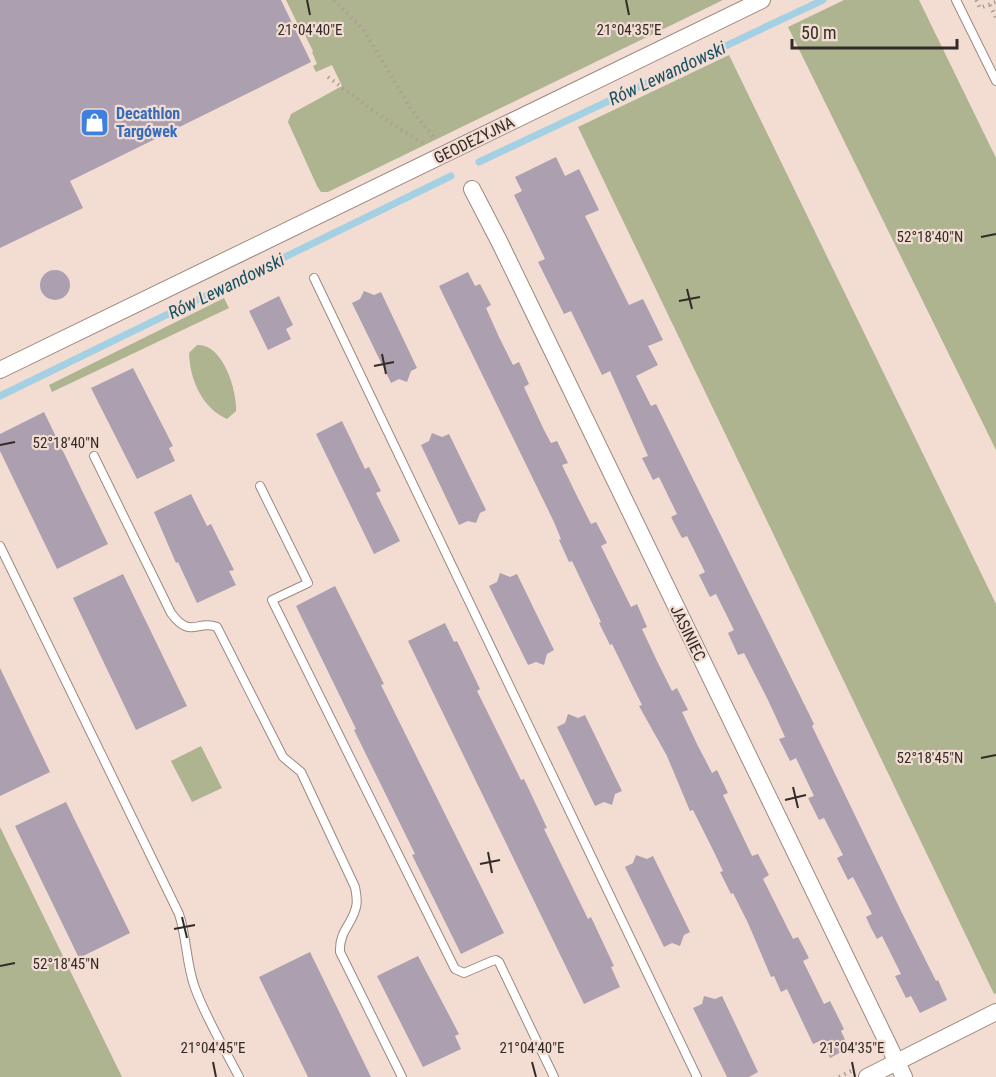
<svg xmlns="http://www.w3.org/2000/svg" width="996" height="1077" font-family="'Roboto Condensed',sans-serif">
  <rect width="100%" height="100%" fill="#f3ddd3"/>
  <!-- green -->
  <g fill="#aeb390">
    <polygon points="286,0 723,0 328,192 321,192 317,186 288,122 291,114 342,86 332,65 316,72 313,66 317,64 312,52 313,51 305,35 303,35"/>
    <polygon points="844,0 919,0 996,158 996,450 788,27"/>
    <polygon points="729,55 996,604 996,993 994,994 578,127"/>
    <polygon points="224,298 229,308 52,392 49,385"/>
    <path d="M197,345C223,343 237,391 236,411L227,419C202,408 190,380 189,353Z"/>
    <polygon points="201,746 222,788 192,802 171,761"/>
    <polygon points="0,827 122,1077 0,1077"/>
  </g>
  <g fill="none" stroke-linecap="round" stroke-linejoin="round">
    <!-- stream -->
    <g stroke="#a3d0e2" stroke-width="7">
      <polyline points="479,162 823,0"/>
      <polyline points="0,396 451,176"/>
    </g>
  </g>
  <!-- building -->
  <g fill="#ab9fb0">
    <polygon points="0,0 281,0 311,62 70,181 83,208 0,248"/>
    <polygon points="556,157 565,176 579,169 599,210 585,216 629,305 643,299 663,340 648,346 658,365 636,376 651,406 656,404 814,724 812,726 902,913 936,981 938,980 947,1000 920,1013 911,996 906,998 895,976 901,974 882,936 877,939 871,928 866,917 872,914 853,877 848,880 837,858 843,855 824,818 819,820 808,798 814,796 796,758 790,761 779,739 785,737 768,700 744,653 738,655 728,633 734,630 716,594 710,597 699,575 705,572 687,536 682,538 671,517 677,514 659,477 653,480 642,458 648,456 610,371 602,375 571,311 564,314 538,262 545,259 514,195 522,191 515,177"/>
    <circle cx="55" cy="285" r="15"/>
    <polygon points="468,272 475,286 480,284 491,305 486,308 499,337 513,365 519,362 529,384 524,387 544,430 551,443 557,441 568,463 562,465 576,494 591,524 596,522 607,543 601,546 631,607 637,604 647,627 642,629 657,661 672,691 677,688 688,710 682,712 697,744 712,773 717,770 728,793 723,795 752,856 758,854 769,875 763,879 793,939 798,937 809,958 803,961 824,1004 830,1001 844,1029 841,1031 849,1048 830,1058 822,1040 813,1044 787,989 781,992 774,976 771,977 748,923 733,893 731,894 720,872 723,871 715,854 693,810 690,811 667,756 639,706 642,705 634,689 612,644 610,645 599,623 601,622 572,561 569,562 559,540 561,539 554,522 439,286"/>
    <polygon points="364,291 374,295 381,292 417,368 411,371 407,382 399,379 391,383 352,303 360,299"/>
    <polygon points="279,296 293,325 286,329 291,339 268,350 249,311"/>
    <polygon points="133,368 173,446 169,448 175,461 137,479 91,388"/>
    <polygon points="44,412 108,544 57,569 0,451 0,434"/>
    <polygon points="342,421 365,469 369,467 381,491 376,493 400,541 374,554 316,434"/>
    <polygon points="432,433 442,437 449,434 486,510 480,513 476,523 468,521 459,525 421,445 429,441"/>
    <polygon points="191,494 207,526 211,524 234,570 229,571 236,585 197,603 178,562 176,563 154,512"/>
    <polygon points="500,573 510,577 517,574 534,609 554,650 547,654 544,665 536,662 528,665 489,586 497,582"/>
    <polygon points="123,574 187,706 136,730 73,598"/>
    <polygon points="335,586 384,684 381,685 504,933 461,954 412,855 415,854 354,730 356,729 296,606"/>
    <polygon points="445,623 454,642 457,641 480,689 477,691 486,709 521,780 524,779 547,828 544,829 588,919 591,917 614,966 611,967 620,987 584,1004 408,641"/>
    <polygon points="0,668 50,772 0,796"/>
    <polygon points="568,714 578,718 585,715 622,791 615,794 612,805 604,802 595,806 571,756 557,727 565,723"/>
    <polygon points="66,802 130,933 79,958 15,826"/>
    <polygon points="636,855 647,859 653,856 690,932 684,935 680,946 672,943 664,947 625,867 633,863"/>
    <polygon points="310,952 328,989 371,1077 308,1077 287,1034 259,977"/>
    <polygon points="418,956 459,1034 455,1036 461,1049 423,1067 377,976"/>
    <polygon points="704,996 715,999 722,996 758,1072 749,1077 727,1077 693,1008 702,1004"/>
  </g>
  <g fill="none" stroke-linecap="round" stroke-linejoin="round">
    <defs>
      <g id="lane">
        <polyline points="956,0 996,81"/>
        <polyline points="314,278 697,1077"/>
        <path d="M94,456L171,613C191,640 197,619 217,627L283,757L301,772L355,887C356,893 358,901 356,907C352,925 339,931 340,952L402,1077"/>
        <polyline points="260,486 308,583 272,600 455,969 464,973 492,961 496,960 499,962 554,1077"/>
        <path d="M0,546L179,914C187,938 186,964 195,988C206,1018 224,1048 239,1077"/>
      </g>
      <g id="street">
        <polyline points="472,189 500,243 904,1077"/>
        <polyline points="0,370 762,0"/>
        <polyline points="867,1077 996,1012"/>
      </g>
    </defs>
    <!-- lane casing -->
    <use href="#lane" stroke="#9c887f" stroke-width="10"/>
    <!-- street casing -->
    <use href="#street" stroke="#9c887f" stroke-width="18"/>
    <!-- path -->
    <g stroke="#ae9d95" stroke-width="4" stroke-dasharray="1.5 4.5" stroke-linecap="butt">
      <polyline points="334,0 363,29 411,109 436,140"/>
      <polyline points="976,0 980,8 996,2"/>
      <polyline points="990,5 996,18"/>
      <polyline points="328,77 389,122 424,144"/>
      <polyline points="839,1077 851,1071"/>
    </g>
    <!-- lane -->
    <use href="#lane" stroke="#fff" stroke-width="8"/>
    <!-- street -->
    <use href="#street" stroke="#fff" stroke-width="16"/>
  </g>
  <!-- ticks -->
  <path fill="none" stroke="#332b27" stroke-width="2" d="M307,0L310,15M626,0L629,15M981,237L996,234M687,289L692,309M679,301L700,297M382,354L386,374M374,366L394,362M0,445L15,442M981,758L996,755M793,787L798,808M785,800L806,795M488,852L492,873M480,864L500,860M182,917L187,938M174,929L195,925M0,966L15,963M213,1062L216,1077M532,1062L536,1077M852,1062L855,1077"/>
  <!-- icons -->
  <defs>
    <symbol id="shop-square" viewBox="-11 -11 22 22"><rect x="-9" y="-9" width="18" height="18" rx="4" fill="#3f7fe0" stroke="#f3ddd3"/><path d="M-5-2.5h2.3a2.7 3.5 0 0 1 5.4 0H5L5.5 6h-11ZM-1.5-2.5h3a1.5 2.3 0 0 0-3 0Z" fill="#fff"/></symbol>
  </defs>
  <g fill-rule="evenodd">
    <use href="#shop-square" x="78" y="106" width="33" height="33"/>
  </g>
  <g text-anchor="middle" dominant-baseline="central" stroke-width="4.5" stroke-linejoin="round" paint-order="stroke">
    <!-- shop labels -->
    <g font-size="16" font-weight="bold" fill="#366cbe" stroke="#f3ddd3" text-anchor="start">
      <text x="116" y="113">Decathlon<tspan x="116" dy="18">Targówek</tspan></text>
    </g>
    <!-- street labels -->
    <g font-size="16" fill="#332b27" stroke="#f3ddd3">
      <text transform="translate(474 140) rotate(-26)">GEODEZYJNA</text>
      <text transform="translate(688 633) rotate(64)">JASINIEC</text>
    </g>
    <!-- water labels -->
    <g font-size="18" font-style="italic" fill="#145063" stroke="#f3ddd3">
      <text transform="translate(667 73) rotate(-25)">Rów Lewandowski</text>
      <text transform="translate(226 286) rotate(-26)">Rów Lewandowski</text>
    </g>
  </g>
  <g font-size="15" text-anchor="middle" fill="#332b27" stroke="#f3ddd3" stroke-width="4.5" stroke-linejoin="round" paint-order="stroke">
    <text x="310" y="35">21°04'40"E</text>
    <text x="629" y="35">21°04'35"E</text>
    <text x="930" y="242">52°18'40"N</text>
    <text x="66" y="448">52°18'40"N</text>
    <text x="930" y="763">52°18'45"N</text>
    <text x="66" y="969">52°18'45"N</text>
    <text x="213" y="1053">21°04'45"E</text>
    <text x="532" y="1053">21°04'40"E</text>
    <text x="852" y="1053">21°04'35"E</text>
  </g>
  <!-- scale -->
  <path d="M792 39v9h165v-9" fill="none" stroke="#332b27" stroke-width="3"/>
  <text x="801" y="39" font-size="18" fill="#332b27" stroke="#f3ddd3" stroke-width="4.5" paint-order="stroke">50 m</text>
</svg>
